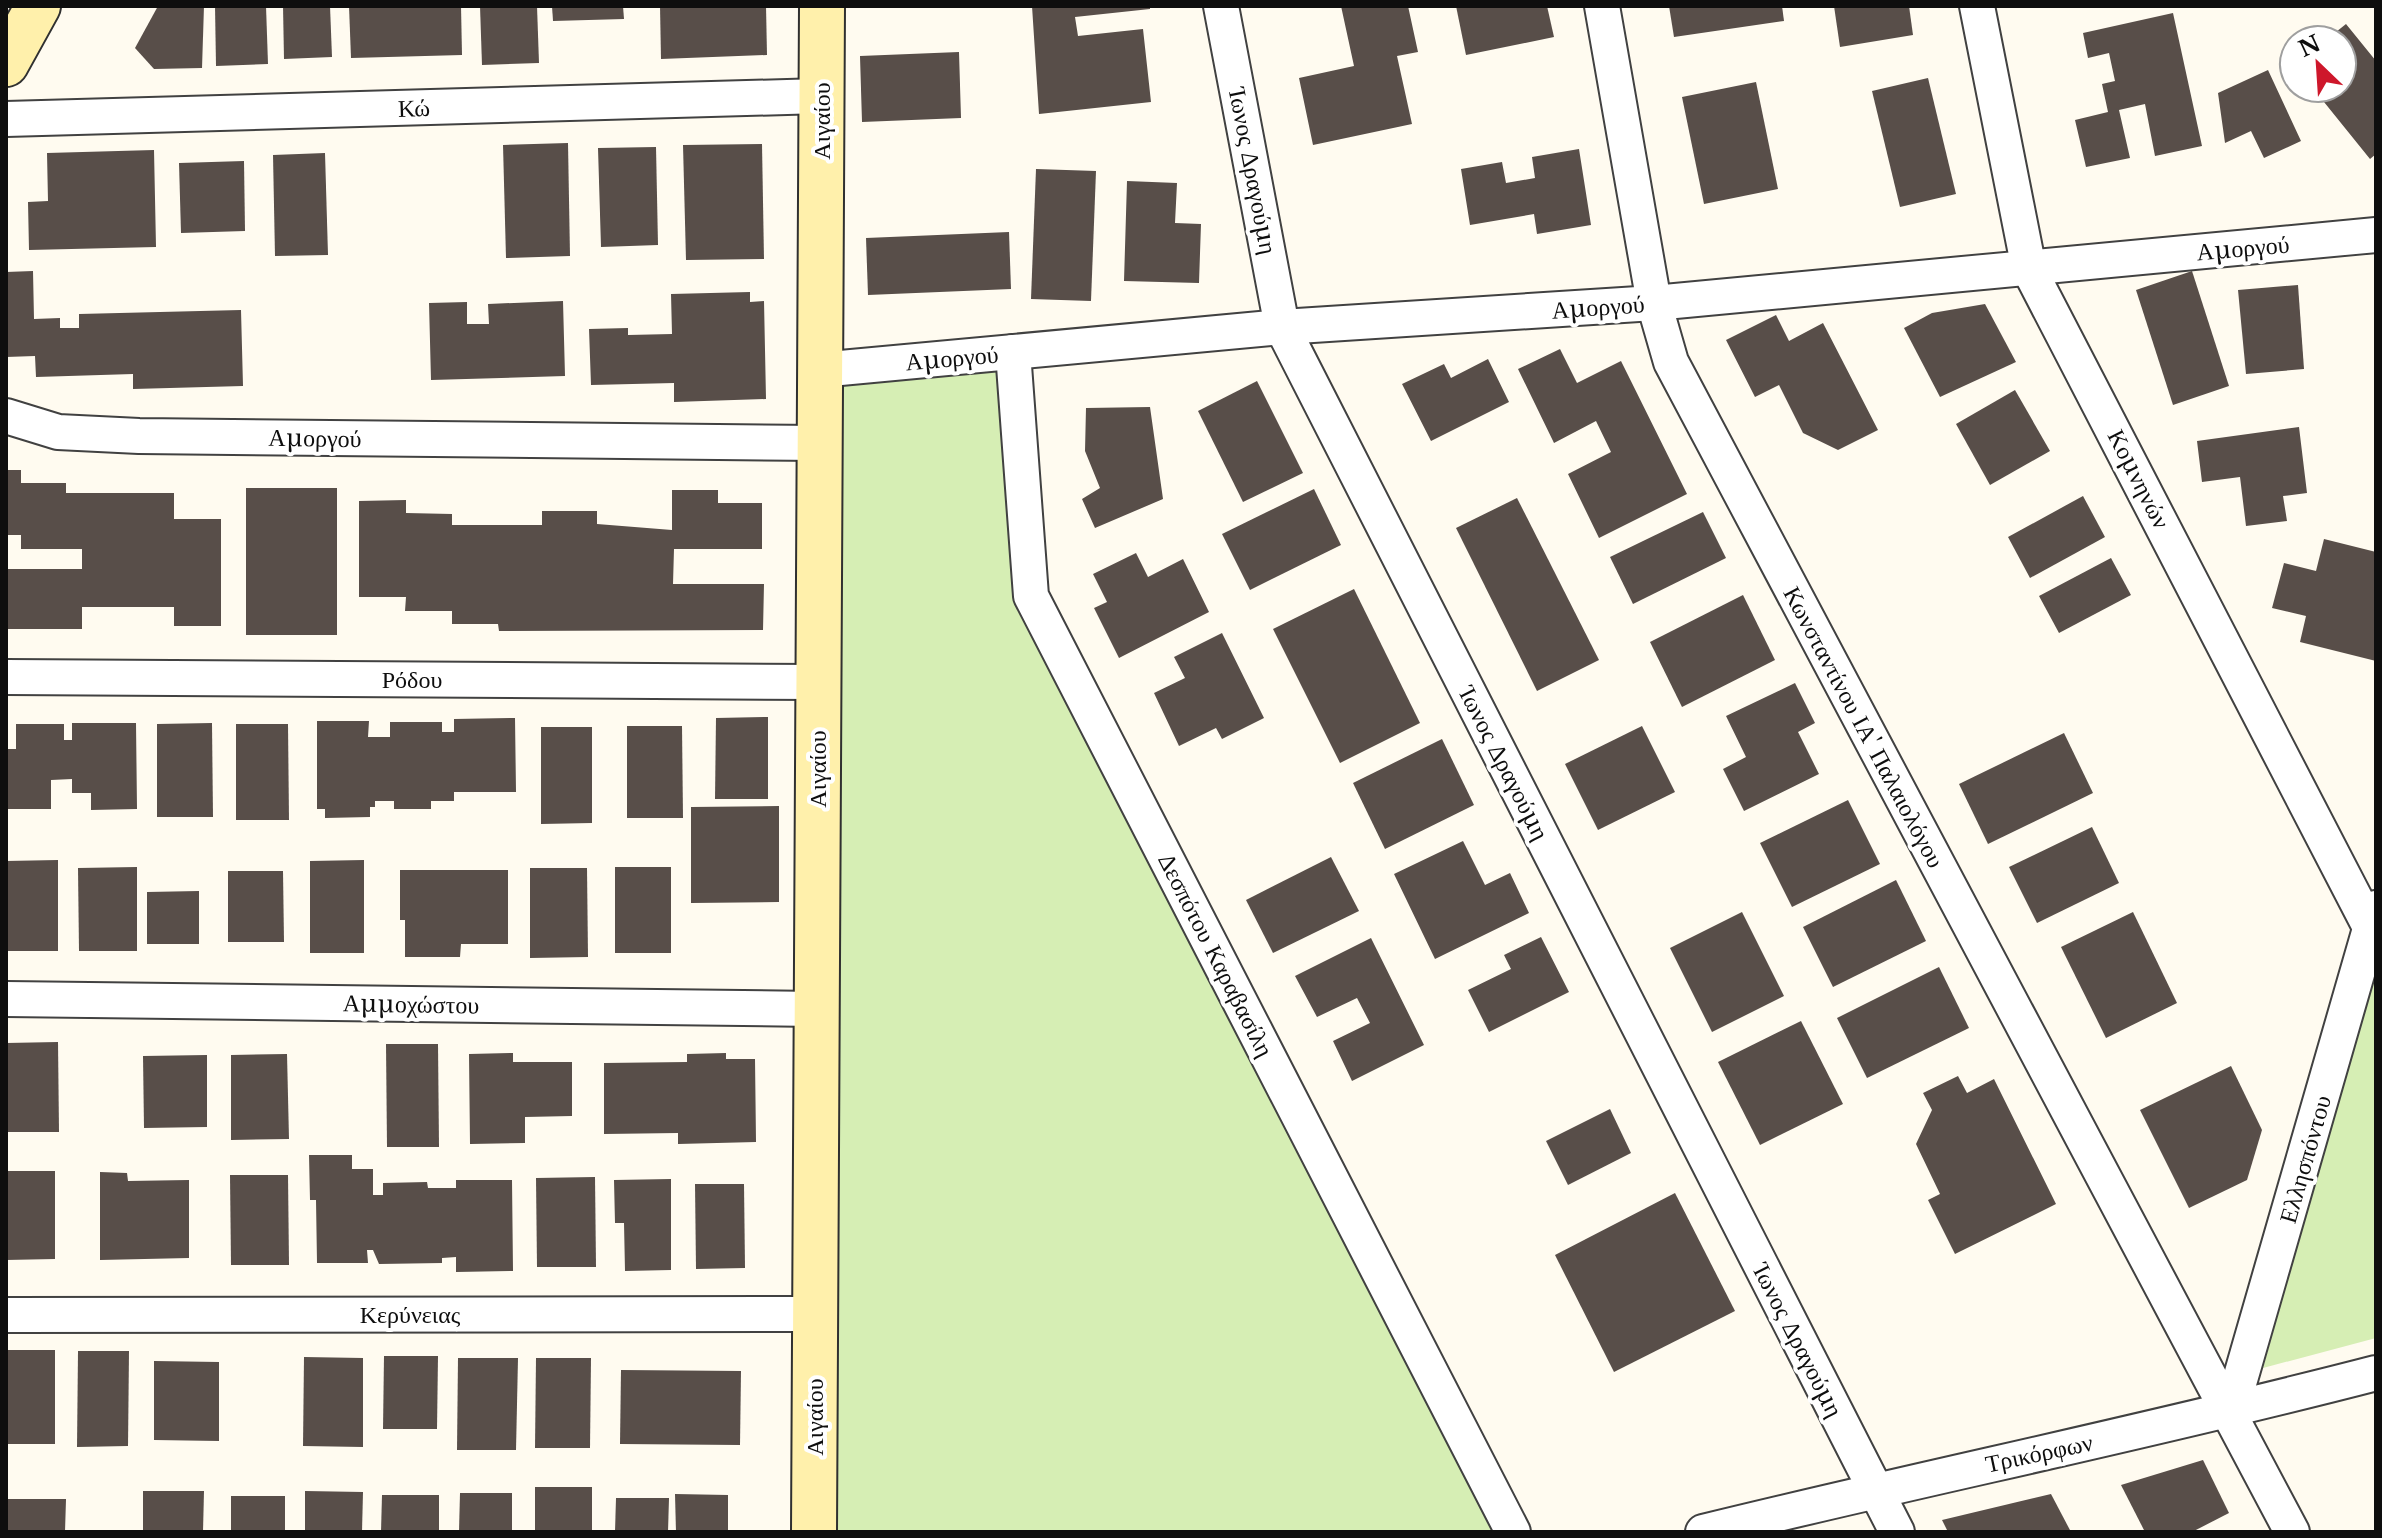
<svg xmlns="http://www.w3.org/2000/svg" width="2382" height="1538" font-family="'Libre Baskerville',serif">
  <rect width="100%" height="100%" fill="#fffbf0"/>
  <!-- green -->
  <g fill="#d6eeb4">
    <polygon points="1000,366 1022,601 1493,1532 826,1532 832,373"/>
    <polygon points="2376,957 2376,1338 2263,1368"/>
  </g>
  <!-- building -->
  <g fill="#584e49">
    <polygon points="158,6 204,6 202,68 154,69 135,48"/>
    <polygon points="215,6 266,6 268,64 216,66"/>
    <polygon points="283,6 330,6 332,57 284,59"/>
    <polygon points="349,6 461,6 462,55 351,58"/>
    <polygon points="480,6 537,6 539,63 482,65"/>
    <polygon points="552,6 623,6 624,19 553,21"/>
    <polygon points="660,6 766,6 767,55 661,59"/>
    <polygon points="1032,6 1150,6 1150,9 1075,17 1078,36 1143,29 1151,102 1039,114"/>
    <polygon points="1341,6 1408,6 1418,52 1397,56 1412,124 1313,145 1299,78 1354,66"/>
    <polygon points="1456,6 1547,6 1554,37 1466,55"/>
    <polygon points="1669,6 1782,6 1784,21 1674,37"/>
    <polygon points="1834,6 1909,6 1913,35 1840,47"/>
    <polygon points="2173,13 2202,146 2155,156 2145,104 2119,110 2130,158 2086,167 2075,120 2108,112 2102,84 2115,81 2109,53 2088,58 2083,33"/>
    <polygon points="2346,24 2376,61 2376,154 2370,159 2324,102 2342,88 2342,40 2326,40"/>
    <polygon points="959,52 961,118 862,122 860,56"/>
    <polygon points="2268,70 2301,141 2264,158 2251,131 2225,143 2218,93"/>
    <polygon points="1928,78 1956,194 1900,207 1872,91"/>
    <polygon points="1756,82 1778,189 1704,204 1682,97"/>
    <polygon points="568,143 570,256 506,258 503,145"/>
    <polygon points="762,144 764,259 686,260 683,145"/>
    <polygon points="656,147 658,245 601,247 598,148"/>
    <polygon points="1579,149 1591,225 1537,234 1534,214 1470,225 1461,169 1502,162 1506,183 1535,178 1532,157"/>
    <polygon points="154,150 156,247 29,250 28,202 48,201 47,153"/>
    <polygon points="325,153 328,255 275,256 273,155"/>
    <polygon points="244,161 245,231 181,233 179,163"/>
    <polygon points="1036,169 1096,171 1091,301 1031,299"/>
    <polygon points="1127,181 1177,183 1175,223 1201,224 1199,283 1124,281"/>
    <polygon points="1009,232 1011,289 868,295 866,238"/>
    <polygon points="33,271 34,319 60,318 60,328 79,328 79,314 241,310 243,386 133,389 133,374 36,377 35,356 6,357 6,272"/>
    <polygon points="2192,271 2229,386 2173,405 2136,290"/>
    <polygon points="2298,285 2304,369 2246,374 2238,290"/>
    <polygon points="750,292 750,302 764,301 766,399 674,402 674,383 591,385 589,329 628,328 628,335 672,334 671,294"/>
    <polygon points="563,301 565,376 431,380 429,303 467,302 467,324 489,324 488,304"/>
    <polygon points="1985,304 2016,362 1940,397 1904,328 1932,313"/>
    <polygon points="1776,315 1789,341 1823,323 1878,430 1838,450 1803,433 1779,385 1755,397 1726,340"/>
    <polygon points="1560,349 1577,383 1621,361 1687,494 1599,538 1568,474 1611,452 1596,421 1554,443 1518,369"/>
    <polygon points="1488,359 1509,402 1431,441 1402,384 1444,364 1451,378"/>
    <polygon points="1257,381 1303,473 1243,502 1198,411"/>
    <polygon points="2015,390 2050,451 1990,485 1956,424"/>
    <polygon points="1150,407 1163,499 1095,528 1082,499 1100,488 1085,451 1086,408"/>
    <polygon points="2299,427 2307,493 2283,496 2287,521 2246,526 2240,477 2202,482 2197,441"/>
    <polygon points="6,470 21,470 21,483 66,483 66,493 174,493 174,519 221,519 221,626 174,626 174,607 82,607 82,629 6,629 6,569 82,569 82,549 21,549 21,535 6,535"/>
    <rect x="246" y="488" width="91" height="147"/>
    <polygon points="1314,489 1341,545 1250,590 1222,534"/>
    <polygon points="672,490 718,490 718,503 762,503 762,549 674,549 673,584 764,584 763,630 499,631 498,624 452,624 452,611 405,611 406,597 359,597 359,501 406,500 406,513 452,514 452,525 542,525 542,511 597,511 597,524 672,530"/>
    <polygon points="2083,496 2105,537 2030,578 2008,537"/>
    <polygon points="1517,498 1599,660 1537,691 1456,528"/>
    <polygon points="1703,512 1726,558 1633,604 1610,557"/>
    <polygon points="2324,539 2376,552 2376,661 2300,642 2306,616 2272,608 2284,563 2316,571"/>
    <polygon points="1136,553 1148,577 1183,559 1209,612 1119,658 1094,608 1107,602 1093,574"/>
    <polygon points="2111,558 2131,595 2059,633 2039,596"/>
    <polygon points="1354,589 1420,723 1340,763 1273,629"/>
    <polygon points="1743,595 1775,660 1682,707 1650,642"/>
    <polygon points="1222,633 1264,718 1222,739 1216,728 1179,746 1154,693 1185,678 1174,657"/>
    <polygon points="1795,683 1815,723 1798,732 1819,774 1744,811 1723,769 1746,757 1726,716"/>
    <polygon points="768,717 768,799 715,799 716,718"/>
    <polygon points="515,718 516,792 454,792 454,801 431,801 431,809 394,809 394,801 375,801 375,807 370,807 370,817 325,818 325,809 317,809 317,721 369,721 368,737 390,737 390,722 442,722 442,732 454,732 454,719"/>
    <polygon points="72,723 136,723 137,809 91,810 91,793 72,793 72,779 51,780 51,809 6,809 6,749 16,749 16,724 64,724 64,740 72,740"/>
    <polygon points="212,723 213,817 157,817 157,724"/>
    <polygon points="236,724 288,724 289,820 236,820"/>
    <polygon points="627,726 682,726 683,818 627,818"/>
    <polygon points="1642,726 1675,792 1598,830 1565,764"/>
    <polygon points="541,727 592,727 592,823 541,824"/>
    <polygon points="2064,733 2093,793 1988,844 1959,784"/>
    <polygon points="1442,739 1474,805 1385,849 1353,783"/>
    <polygon points="1848,800 1880,864 1792,907 1760,843"/>
    <polygon points="779,806 779,902 691,903 691,807"/>
    <polygon points="2092,827 2119,883 2037,923 2009,867"/>
    <polygon points="1463,841 1485,885 1510,873 1529,913 1435,959 1394,874"/>
    <polygon points="1331,857 1359,911 1273,953 1246,900"/>
    <polygon points="58,860 58,951 6,951 6,861"/>
    <polygon points="364,860 364,953 310,953 310,861"/>
    <polygon points="137,867 137,951 79,951 78,868"/>
    <rect x="615" y="867" width="56" height="86"/>
    <polygon points="530,868 587,868 588,957 530,958"/>
    <polygon points="400,870 508,870 508,944 461,944 460,957 405,957 405,920 400,920"/>
    <polygon points="228,871 283,871 284,942 228,942"/>
    <polygon points="1896,880 1926,941 1833,987 1803,927"/>
    <polygon points="199,891 199,944 147,944 147,892"/>
    <polygon points="1742,912 1784,996 1712,1032 1670,948"/>
    <polygon points="2133,912 2177,1003 2106,1038 2061,947"/>
    <polygon points="1541,937 1569,992 1489,1032 1468,990 1511,969 1504,955"/>
    <polygon points="1371,938 1424,1045 1352,1081 1333,1041 1370,1023 1357,998 1317,1017 1295,976"/>
    <polygon points="1939,967 1969,1028 1867,1078 1837,1018"/>
    <polygon points="1801,1021 1843,1104 1760,1145 1718,1062"/>
    <polygon points="58,1042 59,1132 6,1132 6,1043"/>
    <polygon points="386,1044 438,1044 439,1147 387,1147"/>
    <polygon points="513,1053 513,1062 572,1062 572,1116 525,1117 525,1143 470,1144 469,1054"/>
    <polygon points="726,1053 726,1059 755,1059 756,1142 678,1144 678,1133 604,1134 604,1063 687,1062 687,1054"/>
    <polygon points="287,1054 289,1139 231,1140 231,1055"/>
    <polygon points="207,1055 207,1127 144,1128 143,1056"/>
    <polygon points="2231,1066 2262,1130 2247,1180 2189,1208 2140,1110"/>
    <polygon points="1958,1076 1967,1093 1994,1079 2056,1204 1955,1254 1928,1200 1940,1194 1916,1144 1932,1110 1923,1093"/>
    <polygon points="1610,1109 1631,1153 1568,1185 1546,1141"/>
    <polygon points="309,1155 352,1155 352,1169 373,1169 373,1195 383,1195 383,1183 427,1182 428,1188 456,1188 456,1180 512,1180 513,1271 456,1272 456,1257 442,1258 442,1263 379,1264 373,1250 367,1250 368,1263 317,1263 316,1200 310,1200"/>
    <polygon points="6,1171 55,1171 55,1259 6,1260"/>
    <polygon points="100,1172 127,1173 128,1181 189,1180 189,1258 100,1260"/>
    <polygon points="230,1175 288,1175 289,1265 231,1265"/>
    <polygon points="595,1177 596,1267 537,1267 536,1178"/>
    <polygon points="671,1179 671,1270 625,1271 624,1223 615,1223 614,1180"/>
    <polygon points="695,1184 744,1184 745,1268 696,1269"/>
    <polygon points="1675,1193 1735,1311 1614,1372 1555,1255"/>
    <rect x="6" y="1350" width="49" height="94"/>
    <polygon points="78,1351 129,1351 128,1446 77,1447"/>
    <polygon points="384,1356 438,1356 437,1429 383,1429"/>
    <polygon points="304,1357 363,1358 363,1447 303,1446"/>
    <polygon points="458,1358 518,1358 516,1450 457,1450"/>
    <polygon points="536,1358 591,1358 590,1448 535,1448"/>
    <polygon points="154,1361 219,1362 219,1441 154,1440"/>
    <polygon points="621,1370 741,1371 740,1445 620,1444"/>
    <polygon points="2203,1460 2229,1513 2192,1532 2145,1532 2121,1485"/>
    <rect x="535" y="1487" width="57" height="45"/>
    <polygon points="143,1491 204,1491 203,1532 143,1532"/>
    <polygon points="305,1491 363,1492 362,1532 305,1532"/>
    <polygon points="460,1493 512,1493 512,1532 459,1532"/>
    <polygon points="675,1494 728,1495 728,1532 676,1532"/>
    <polygon points="2051,1494 2071,1532 1948,1532 1942,1520"/>
    <polygon points="382,1495 439,1495 439,1532 381,1532"/>
    <rect x="231" y="1496" width="54" height="36"/>
    <polygon points="616,1498 669,1498 668,1532 615,1532"/>
    <polygon points="7,1499 66,1499 65,1532 7,1532"/>
  </g>
  <g fill="none" stroke-linecap="round" stroke-linejoin="round">
    <defs>
      <g id="street">
        <polyline points="1221,6 1282,327 1897,1532"/>
        <polyline points="1602,6 1654,303 1671,362 2292,1532"/>
        <polyline points="1977,6 2029,269 2371,929"/>
        <polyline points="6,119 821,96"/>
        <polyline points="1013,352 1031,596 1513,1532"/>
        <polyline points="819,370 1282,327 1654,303 2376,235"/>
        <polyline points="6,416 58,432 139,436 819,443"/>
        <polyline points="6,677 818,682"/>
        <polyline points="6,999 816,1009"/>
        <polyline points="6,1315 815,1314"/>
        <polyline points="2231,1411 2376,908"/>
        <path d="M1703,1532C1927,1477 2153,1431 2376,1373"/>
      </g>
      <g id="secondary">
        <polyline points="6,64 38,6"/>
        <polyline points="814,1532 822,6"/>
      </g>
    </defs>
    <!-- street casing -->
    <use href="#street" stroke="#414141" stroke-width="38"/>
    <!-- secondary casing -->
    <use href="#secondary" stroke="#303030" stroke-width="48"/>
    <!-- street -->
    <use href="#street" stroke="#fff" stroke-width="34"/>
    <!-- secondary -->
    <use href="#secondary" stroke="#fff0ab" stroke-width="44"/>
  </g>
  <g text-anchor="middle" dominant-baseline="central" stroke-width="8" stroke-linejoin="round" paint-order="stroke">
    <!-- street labels -->
    <g font-size="24" fill="#0e0e0e" stroke="#fff">
      <text transform="translate(414 108) rotate(-2)">Κώ</text>
      <text transform="translate(821 121) rotate(-90)">Αιγαίου</text>
      <text transform="translate(1253 171) rotate(79)">Ίωνος Δραγούμη</text>
      <text transform="translate(2243 248) rotate(-5)">Αμοργού</text>
      <text transform="translate(1598 307) rotate(-4)">Αμοργού</text>
      <text transform="translate(952 358) rotate(-5)">Αμοργού</text>
      <text transform="translate(315 438) rotate(1)">Αμοργού</text>
      <text transform="translate(2139 479) rotate(63)">Κοµνηνών</text>
      <text x="412" y="679">Ρόδου</text>
      <text transform="translate(1864 727) rotate(62)">Κωνσταντίνου ΙΑ' Παλαιολόγου</text>
      <text transform="translate(1504 763) rotate(63)">Ίωνος Δραγούμη</text>
      <text transform="translate(817 769) rotate(-90)">Αιγαίου</text>
      <text transform="translate(1216 955) rotate(63)">Δεσπότου Καραβασίλη</text>
      <text transform="translate(411 1004) rotate(1)">Αμμοχώστου</text>
      <text transform="translate(2305 1159) rotate(-74)">Ελλησπόντου</text>
      <text x="410" y="1314">Κερύνειας</text>
      <text transform="translate(1798 1340) rotate(63)">Ίωνος Δραγούμη</text>
      <text transform="translate(814 1417) rotate(-90)">Αιγαίου</text>
      <text transform="translate(2039 1453) rotate(-12)">Τρικόρφων</text>
    </g>
  </g>
  <!-- border -->
  <rect width="2382" height="1538" fill="none" stroke="#0e0e0e" stroke-width="16"/>
  <!-- north arrow -->
  <g transform="translate(2318 64) rotate(335)"><circle r="38" fill="#ffffff" stroke="#9f9f9f" stroke-width="2"/>
  <path d="M0-6L14 30L0 20L-14 30Z" fill="#ce172b"/>
  <text y="-12" font-size="22" font-weight="bold" text-anchor="middle" fill="#0e0e0e">N</text>
  </g>
</svg>
